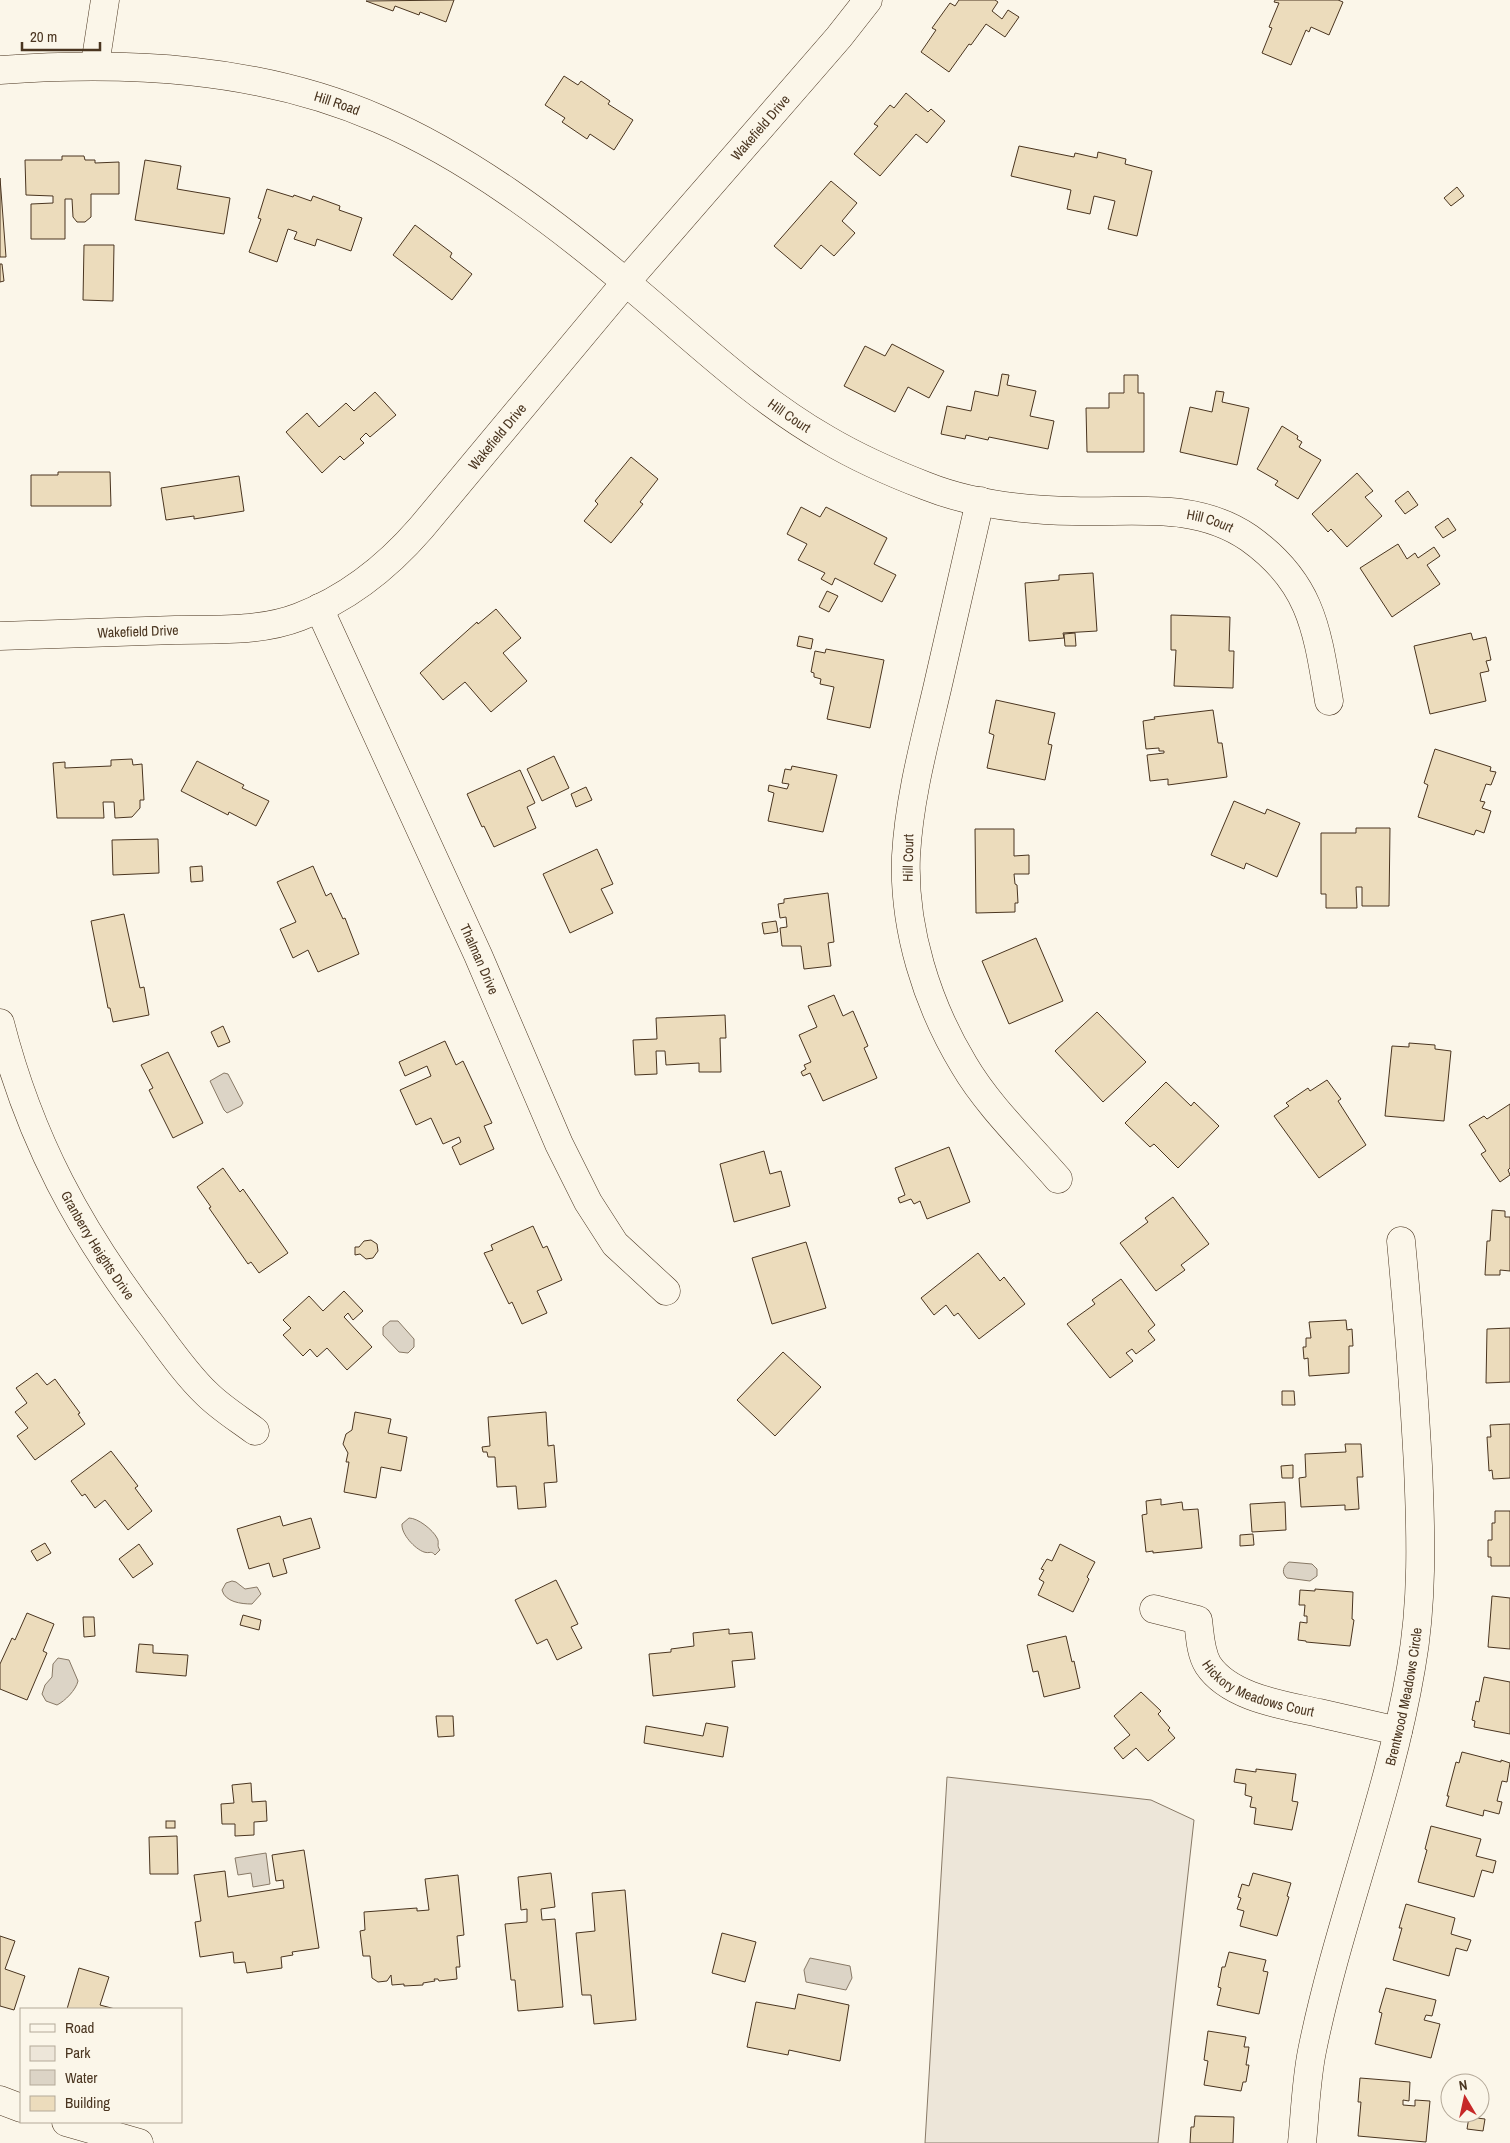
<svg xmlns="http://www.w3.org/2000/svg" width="1510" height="2143" font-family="'Archivo Narrow',sans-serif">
  <rect width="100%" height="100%" fill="#fbf6e9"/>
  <!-- green -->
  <polygon fill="#ede6d9" stroke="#887966" points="947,1777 1151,1800 1194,1820 1158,2143 925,2143"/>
  <!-- water -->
  <g fill="#dcd4c6" stroke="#887966">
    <polygon points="224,1073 228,1074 243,1103 241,1106 227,1113 224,1110 210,1081"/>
    <polygon points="390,1321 398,1321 414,1339 414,1347 408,1353 399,1352 383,1335 383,1327"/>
    <path d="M409,1518C418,1518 433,1530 437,1538C440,1543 436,1545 440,1550L435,1555C431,1550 430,1554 424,1552C415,1549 401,1534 402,1524Z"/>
    <path d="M1289,1562L1312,1564L1317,1569V1576L1310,1581L1287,1578C1281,1573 1283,1566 1289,1562Z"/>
    <path d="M232,1581L236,1582L245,1589L257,1587L261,1594L252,1604C241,1604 225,1602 222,1590L226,1583Z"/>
    <path d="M58,1658L69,1660L78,1681C76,1690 65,1701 57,1705L46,1701L42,1694L45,1685L52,1677L53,1664Z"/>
    <polygon points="266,1853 270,1884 253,1887 251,1873 238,1875 235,1858"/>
    <polygon points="810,1958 850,1966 852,1978 846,1990 806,1982 804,1970"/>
  </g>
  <!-- building -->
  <g fill="#ecdcbc" stroke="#4a3520">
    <polygon points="454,0 446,22 420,12 419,15 395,6 393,11 366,1"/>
    <polygon points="959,0 995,0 998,2 992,11 1002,19 1008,10 1019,17 1005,37 986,24 971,45 969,44 949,72 921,52 936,30 932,28 950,3 955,6"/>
    <polygon points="1275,0 1338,0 1343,2 1329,35 1311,27 1309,32 1306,30 1291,65 1262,53 1272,28 1269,27 1279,3 1274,2"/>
    <polygon points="564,76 578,85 581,81 610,101 608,104 633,120 614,150 590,134 587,139 562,122 565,118 545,105"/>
    <polygon points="906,93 928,112 931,109 945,121 927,143 916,134 880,176 854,154 878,126 874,124 890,105 894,108"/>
    <polygon points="1019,146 1074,157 1075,153 1097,158 1098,152 1126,159 1125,164 1152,171 1137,236 1108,229 1115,201 1094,196 1090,214 1067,209 1071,190 1011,176"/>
    <polygon points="62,156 84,156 85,160 95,160 95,163 119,162 119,194 91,194 91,217 85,222 77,222 73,217 72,199 65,199 65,239 31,239 31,204 53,203 53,196 26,195 25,160 62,160"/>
    <polygon points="145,160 181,166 177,189 230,198 224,234 135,220"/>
    <polygon points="0,178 6,257 0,257"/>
    <polygon points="831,181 857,203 842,221 855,233 834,256 821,245 801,269 774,246"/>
    <polygon points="1457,187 1464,196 1451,206 1444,198"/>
    <polygon points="267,189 293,197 294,195 311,201 313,196 340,206 339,210 362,218 351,251 317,239 315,246 294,239 297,232 288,229 277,262 249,252 261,219 258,218"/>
    <polygon points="415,225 452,253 450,257 472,274 452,300 393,255"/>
    <polygon points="84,245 114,245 113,301 83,300"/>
    <polygon points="0,264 2,264 4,281 0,282"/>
    <polygon points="892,344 944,371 929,398 908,387 895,412 844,386 865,346 885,356"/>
    <polygon points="1002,374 1009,375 1007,385 1036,391 1030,416 1054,421 1048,449 989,437 988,440 966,435 965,439 941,434 947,406 971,411 975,391 998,396"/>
    <polygon points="1124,375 1138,375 1138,393 1144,393 1144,452 1087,452 1086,408 1109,408 1109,393 1124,393"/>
    <polygon points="1216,391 1224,392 1222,402 1249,408 1237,465 1180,452 1190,407 1212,412"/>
    <polygon points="375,392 396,415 370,437 366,433 360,439 364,443 344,460 340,456 322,473 286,432 307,413 319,427 346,403 354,411"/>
    <polygon points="1282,426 1298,436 1297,439 1302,442 1299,447 1321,460 1298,499 1275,485 1278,481 1257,469"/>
    <polygon points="631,457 658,479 640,502 643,504 611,543 584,521 598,504 595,501"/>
    <polygon points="58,472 110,472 111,506 31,506 31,475 58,475"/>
    <polygon points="1357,473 1373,491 1365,497 1382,516 1347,547 1331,529 1328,532 1312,514"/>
    <polygon points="239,476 244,511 194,519 194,516 166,520 161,488"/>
    <polygon points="1408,491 1418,505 1405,514 1395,501"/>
    <polygon points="801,507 820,517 826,507 887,538 874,564 896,575 882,602 835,578 832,585 821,579 825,573 798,560 807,544 787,534"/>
    <polygon points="1448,518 1456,530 1443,538 1435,527"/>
    <polygon points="1398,544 1407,559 1415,553 1418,558 1434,547 1440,556 1427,565 1440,584 1392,617 1360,568"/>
    <polygon points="1093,573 1097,631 1063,633 1064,638 1029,641 1025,583 1059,580 1059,575"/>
    <polygon points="827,591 838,596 829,612 819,607"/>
    <polygon points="496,609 521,638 503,653 527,681 491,712 465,682 443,700 420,673 477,622 478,624"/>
    <polygon points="1171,615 1230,617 1229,651 1234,651 1233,688 1174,686 1176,650 1171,650"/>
    <polygon points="1075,633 1076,646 1065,646 1064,634"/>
    <polygon points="1471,633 1473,640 1486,637 1491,660 1486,661 1489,671 1480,673 1486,701 1430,714 1414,646"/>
    <polygon points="799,636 813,639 811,649 797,646"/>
    <polygon points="826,649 884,660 870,728 827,719 834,687 820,684 821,679 814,677 814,673 811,672 815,651 825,653"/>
    <polygon points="996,700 1055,713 1048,744 1052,745 1045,780 987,768 994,735 989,733"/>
    <polygon points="1213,710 1218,743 1222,743 1227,777 1168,785 1168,779 1150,781 1147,755 1164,753 1164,751 1159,751 1159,748 1146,749 1143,721 1155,719 1154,717"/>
    <polygon points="1435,749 1491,767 1490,771 1496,772 1491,785 1486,784 1480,801 1485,802 1482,808 1491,811 1484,833 1476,830 1474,835 1418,817 1428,785 1424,783"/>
    <polygon points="554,756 569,788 542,801 527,769"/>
    <polygon points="132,759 133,765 142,764 144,800 140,800 140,808 132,817 115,818 114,802 103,802 104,818 57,818 53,763 65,762 65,768 111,766 111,760"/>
    <polygon points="197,761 244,785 242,788 269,801 256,826 229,812 228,815 181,791"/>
    <polygon points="792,766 837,775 823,832 768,821 774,793 768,791 769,785 787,789 789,784 782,783 785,769 791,770"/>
    <polygon points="520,770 535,803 527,807 536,828 494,847 484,826 482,827 467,794"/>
    <polygon points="586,787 592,800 576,807 571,794"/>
    <polygon points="1234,801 1265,814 1267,809 1300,823 1277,877 1246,863 1244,869 1211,855"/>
    <polygon points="1356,828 1390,828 1389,906 1362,906 1362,887 1356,887 1357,908 1326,908 1326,894 1321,894 1321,833 1356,833"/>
    <polygon points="975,829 1014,829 1014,856 1029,855 1029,874 1014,874 1015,884 1017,885 1018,903 1015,903 1015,912 976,913"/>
    <polygon points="158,839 159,873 113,875 112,840"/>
    <polygon points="597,849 613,884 601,889 613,913 570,933 543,874"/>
    <polygon points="202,866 203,881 191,882 190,867"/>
    <polygon points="313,866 326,896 331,893 343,919 345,918 359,954 318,972 308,950 293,958 280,929 296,922 277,882"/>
    <polygon points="828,893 834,942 828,943 831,966 804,969 801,946 782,946 780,928 787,927 786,917 780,918 778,904 784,903 784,899"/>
    <polygon points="124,914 140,988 144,987 149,1015 113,1022 110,1008 108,1008 91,921"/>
    <polygon points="776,921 778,932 764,934 762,923"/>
    <polygon points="1036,938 1063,1001 1009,1024 982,961"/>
    <polygon points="834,995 843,1016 853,1011 868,1046 864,1048 877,1078 823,1101 810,1073 803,1076 801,1072 806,1069 804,1065 811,1062 799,1035 817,1027 808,1006"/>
    <polygon points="1097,1012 1146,1062 1103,1102 1055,1051"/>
    <polygon points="725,1015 726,1038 720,1038 721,1072 699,1072 699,1063 666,1065 665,1051 656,1051 657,1074 635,1075 633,1040 657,1039 656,1018"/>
    <polygon points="223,1026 230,1042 218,1047 211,1032"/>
    <polygon points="445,1041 456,1065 463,1061 492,1123 484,1126 494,1149 460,1165 452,1147 461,1142 459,1137 443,1144 431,1118 416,1125 400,1090 431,1076 427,1066 405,1076 399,1062"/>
    <polygon points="1409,1043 1435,1045 1435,1049 1451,1051 1444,1121 1385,1116 1392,1046 1409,1047"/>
    <polygon points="168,1052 203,1123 173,1138 149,1090 153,1088 141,1065"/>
    <polygon points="1327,1080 1341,1099 1338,1101 1366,1145 1319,1178 1274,1116 1289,1106 1286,1103 1308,1088 1310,1091"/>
    <polygon points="1166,1082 1191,1106 1194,1102 1219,1126 1178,1168 1154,1144 1150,1147 1125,1123"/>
    <polygon points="1510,1104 1510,1168 1508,1170 1510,1175 1500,1182 1481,1154 1486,1151 1469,1125 1484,1116 1487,1119"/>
    <polygon points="949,1147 970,1202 927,1219 920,1201 914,1204 911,1199 900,1203 898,1198 905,1195 895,1168"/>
    <polygon points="764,1151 770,1174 781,1171 790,1206 734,1222 720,1164"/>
    <polygon points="223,1168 240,1192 243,1189 288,1253 259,1273 251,1262 248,1264 209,1208 211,1207 197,1187"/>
    <polygon points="1173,1197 1209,1244 1181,1265 1185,1270 1156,1291 1120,1243 1148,1222 1145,1218"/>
    <polygon points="1492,1210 1505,1211 1505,1217 1510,1217 1510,1271 1500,1270 1500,1275 1485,1275 1487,1241 1490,1241"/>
    <polygon points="533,1226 543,1248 547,1246 562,1280 537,1291 547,1313 522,1324 512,1302 509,1304 484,1253 493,1250 491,1245"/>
    <polygon points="371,1240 377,1244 378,1251 373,1258 366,1259 360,1254 355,1255 355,1247 359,1247 364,1241"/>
    <polygon points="806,1242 826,1308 772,1324 752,1258"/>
    <polygon points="978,1253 1000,1281 1004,1277 1025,1304 979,1339 958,1313 954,1316 946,1305 934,1315 921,1298"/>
    <polygon points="1121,1279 1155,1325 1148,1331 1155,1340 1136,1354 1132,1349 1126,1353 1133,1361 1110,1378 1067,1324 1095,1304 1092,1300"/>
    <polygon points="344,1291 363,1311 353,1320 348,1313 344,1317 372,1347 347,1370 327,1348 317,1357 310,1349 303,1356 283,1335 291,1328 283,1320 309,1296 323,1311"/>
    <polygon points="1346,1320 1347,1330 1352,1329 1353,1346 1349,1346 1349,1373 1309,1376 1308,1358 1304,1359 1303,1347 1306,1347 1306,1338 1311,1338 1309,1322"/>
    <polygon points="1510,1328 1510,1382 1486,1383 1487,1329"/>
    <polygon points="783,1352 821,1387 775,1436 737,1400"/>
    <polygon points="37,1373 47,1385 55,1379 80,1413 78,1414 85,1424 35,1460 17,1436 28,1428 15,1412 27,1403 16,1388"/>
    <polygon points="1282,1391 1294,1391 1295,1405 1282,1405"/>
    <polygon points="355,1412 391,1419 388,1433 407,1437 401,1471 381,1467 376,1498 344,1492 349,1462 346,1462 348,1453 343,1444 346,1434 352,1430"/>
    <polygon points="546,1412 548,1446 554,1445 557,1482 544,1483 546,1507 518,1509 516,1486 497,1487 495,1457 488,1457 487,1452 483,1452 482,1447 490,1446 488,1417"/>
    <polygon points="1510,1424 1510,1478 1493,1479 1492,1470 1489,1471 1487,1437 1491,1437 1490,1425"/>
    <polygon points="1345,1444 1361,1444 1363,1477 1357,1477 1359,1509 1345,1510 1345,1505 1301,1507 1299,1478 1306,1477 1305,1454 1346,1452"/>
    <polygon points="111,1451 138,1486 135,1488 152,1511 128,1530 105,1500 95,1508 85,1494 82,1496 71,1481"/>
    <polygon points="1293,1465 1293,1478 1282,1478 1281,1466"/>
    <polygon points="1161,1499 1161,1505 1182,1502 1183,1510 1198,1509 1202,1548 1153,1553 1153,1551 1146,1552 1142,1515 1147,1514 1146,1501"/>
    <polygon points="1285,1502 1286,1530 1252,1532 1250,1504"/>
    <polygon points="1495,1511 1510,1511 1510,1566 1491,1566 1491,1557 1488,1557 1488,1540 1492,1540 1492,1523 1495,1523"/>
    <polygon points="280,1516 283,1526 311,1518 320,1548 283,1559 287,1573 273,1577 269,1563 249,1569 237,1529"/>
    <polygon points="1253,1534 1254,1545 1240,1546 1240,1535"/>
    <polygon points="45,1543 51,1553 37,1561 31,1551"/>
    <polygon points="139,1544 153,1564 133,1578 119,1559"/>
    <polygon points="1060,1544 1095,1562 1087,1577 1089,1579 1073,1612 1038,1595 1044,1582 1039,1579 1044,1570 1041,1569 1047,1559 1052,1561"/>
    <polygon points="556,1580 578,1624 571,1627 582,1648 557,1660 547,1639 537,1644 515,1600"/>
    <polygon points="1315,1589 1353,1592 1352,1619 1354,1620 1350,1646 1306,1642 1306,1641 1298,1640 1300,1622 1307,1623 1307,1616 1304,1616 1305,1605 1299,1605 1300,1590 1315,1591"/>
    <polygon points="1492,1596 1510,1598 1510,1649 1488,1647"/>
    <polygon points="27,1613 54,1624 43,1651 47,1653 27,1700 0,1689 0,1664 12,1638 15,1640"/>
    <polygon points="243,1615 261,1620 259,1630 240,1625"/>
    <polygon points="83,1617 94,1617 95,1636 84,1637"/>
    <polygon points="729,1629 729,1634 752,1632 755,1659 732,1661 735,1687 653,1696 649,1654 671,1652 671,1649 694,1646 693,1633"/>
    <polygon points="1066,1636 1072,1662 1074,1661 1080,1688 1044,1697 1038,1671 1033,1672 1027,1645"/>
    <polygon points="139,1644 153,1645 153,1653 188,1655 186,1676 136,1672"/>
    <polygon points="1484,1677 1510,1682 1510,1734 1474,1727 1475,1721 1472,1720 1476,1701 1479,1702"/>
    <polygon points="1141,1692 1161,1711 1158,1714 1170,1728 1168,1730 1175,1738 1148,1761 1136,1748 1123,1759 1114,1748 1130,1735 1114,1716"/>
    <polygon points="436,1716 453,1716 454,1736 438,1737"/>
    <polygon points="706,1723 728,1727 723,1757 644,1743 646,1726 703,1736"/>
    <polygon points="1462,1752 1501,1762 1501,1760 1510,1763 1507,1782 1502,1781 1497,1801 1502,1802 1499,1814 1484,1810 1483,1816 1446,1806 1449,1796 1447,1796 1456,1762 1459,1763"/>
    <polygon points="1236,1769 1256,1772 1256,1769 1296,1774 1292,1801 1298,1802 1292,1830 1254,1824 1256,1808 1250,1807 1252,1797 1245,1795 1246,1784 1234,1782"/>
    <polygon points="251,1783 252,1802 266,1801 267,1821 254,1822 254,1835 235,1836 235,1824 222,1824 221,1804 234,1803 232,1785"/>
    <rect x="166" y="1821" width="9" height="7"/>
    <polygon points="1431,1826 1481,1839 1476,1856 1496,1861 1493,1873 1482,1870 1474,1897 1418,1882 1427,1850 1425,1849"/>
    <polygon points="177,1836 178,1874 150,1874 149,1837"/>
    <polygon points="304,1850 319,1948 292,1952 293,1955 281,1957 282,1968 247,1973 245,1962 234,1963 233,1952 200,1957 195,1922 201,1921 194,1875 225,1871 228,1897 284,1888 283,1880 276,1881 272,1855"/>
    <polygon points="551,1873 555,1907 541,1909 542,1920 555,1919 563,2007 518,2011 515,1980 511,1980 505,1924 527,1922 527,1909 521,1910 518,1877"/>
    <polygon points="1253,1873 1291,1883 1287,1896 1289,1897 1277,1936 1240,1926 1244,1911 1237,1909 1241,1898 1238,1897 1242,1884 1249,1886"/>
    <polygon points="458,1875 464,1935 457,1936 460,1967 456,1967 457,1979 439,1981 438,1979 434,1979 435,1981 423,1983 423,1985 404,1986 404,1984 392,1985 391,1975 387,1981 378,1982 372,1978 370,1956 363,1956 360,1931 365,1930 364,1912 417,1908 417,1911 429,1910 425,1879"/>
    <polygon points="625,1890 636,2020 594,2024 591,1995 582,1995 576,1933 595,1931 592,1893"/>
    <polygon points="1406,1904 1455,1918 1451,1934 1471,1940 1467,1951 1456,1948 1449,1976 1393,1960 1402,1928 1399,1928"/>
    <polygon points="722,1933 756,1942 745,1982 712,1973"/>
    <polygon points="0,1936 15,1941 5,1969 25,1976 14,2010 0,2006"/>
    <polygon points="1229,1952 1266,1960 1263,1971 1268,1972 1259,2014 1217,2005 1221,1988 1218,1987 1222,1967 1225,1967"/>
    <polygon points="79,1968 109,1977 100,2005 115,2009 67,2009"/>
    <polygon points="1386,1988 1436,2000 1432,2016 1426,2015 1424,2020 1440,2024 1431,2058 1375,2044 1382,2013 1379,2012"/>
    <polygon points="798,1994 849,2005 840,2061 789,2050 788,2055 747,2047 756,2002 795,2009"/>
    <polygon points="1208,2031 1246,2037 1244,2047 1249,2047 1246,2065 1249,2065 1246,2082 1243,2082 1241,2091 1204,2085 1208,2061 1204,2060"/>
    <polygon points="1360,2078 1410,2082 1409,2101 1403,2100 1403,2105 1415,2106 1415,2100 1430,2101 1426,2142 1358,2136 1361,2102 1358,2102"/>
    <polygon points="1195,2116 1234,2117 1233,2143 1190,2143 1191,2127 1194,2127"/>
    <polygon points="1469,2117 1485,2119 1483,2131 1467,2129"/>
  </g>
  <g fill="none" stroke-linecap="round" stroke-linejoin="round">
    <defs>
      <g id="minor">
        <polyline points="95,65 105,0"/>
        <path id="s1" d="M0,70C129,61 259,67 379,119C468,157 554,222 628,284C692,337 753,397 826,439C858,458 892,473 926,486C971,504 1024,510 1073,511C1133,513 1195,501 1249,538C1312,583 1317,630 1329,701"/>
        <path d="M980,501C965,564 951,627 937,689C924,744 909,800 906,856C903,928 927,1004 964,1065C988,1106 1027,1143 1058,1179"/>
        <path id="s2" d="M319,608L478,955L559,1144L588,1202L615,1244L666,1291"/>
        <path id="s3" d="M0,636C58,634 117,632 175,630C217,629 260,632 299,617C347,599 388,566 421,528L626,282L839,37L868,0"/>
        <path id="s4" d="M0,1023C30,1140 79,1230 152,1326C169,1349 186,1374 207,1394C221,1408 239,1419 255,1431"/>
        <path id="s5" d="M1154,1609L1198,1620C1200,1635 1200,1652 1208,1665C1230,1698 1284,1705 1319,1713C1346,1719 1372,1725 1398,1731"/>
        <polyline points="0,2100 21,2108"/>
        <polyline points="66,2122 139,2143"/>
        <path id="s6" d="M1302,2143C1305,2113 1306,2081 1312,2051C1338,1922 1389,1798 1411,1668C1423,1602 1421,1533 1418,1466C1414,1390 1408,1316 1401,1241"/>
      </g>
    </defs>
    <!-- minor casing -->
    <use href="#minor" stroke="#4a3520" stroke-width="29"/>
    <!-- minor -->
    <use href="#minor" stroke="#fbf6e9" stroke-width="28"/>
  </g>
  <g text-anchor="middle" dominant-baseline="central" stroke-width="4" stroke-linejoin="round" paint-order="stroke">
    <!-- street labels -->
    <g font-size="14" fill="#4a3520" stroke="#fbf6e9">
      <text stroke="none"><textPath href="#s1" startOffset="341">Hill Road</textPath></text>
      <text stroke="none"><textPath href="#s3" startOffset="978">Wakefield Drive</textPath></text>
      <text stroke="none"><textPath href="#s1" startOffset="894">Hill Court</textPath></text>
      <text stroke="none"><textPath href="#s3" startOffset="572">Wakefield Drive</textPath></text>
      <text stroke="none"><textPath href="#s1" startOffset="1336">Hill Court</textPath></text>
      <text stroke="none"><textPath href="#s3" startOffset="138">Wakefield Drive</textPath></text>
      <text transform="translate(908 858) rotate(-89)">Hill Court</text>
      <text stroke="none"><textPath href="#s2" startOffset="386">Thalman Drive</textPath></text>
      <text stroke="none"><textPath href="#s4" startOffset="244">Granberry Heights Drive</textPath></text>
      <text stroke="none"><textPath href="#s5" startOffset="149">Hickory Meadows Court</textPath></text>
      <text stroke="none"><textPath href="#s6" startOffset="459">Brentwood Meadows Circle</textPath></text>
    </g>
  </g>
  <!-- legend -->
  <rect x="20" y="2008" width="162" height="115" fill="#fbf6e9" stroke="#b4a999"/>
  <rect x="30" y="2024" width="25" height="8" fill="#fbf6e9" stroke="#b4a999"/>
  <text x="65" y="2033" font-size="15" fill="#4a3520">Road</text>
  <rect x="30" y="2046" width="25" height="15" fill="#ede6d9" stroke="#b4a999"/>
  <text x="65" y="2058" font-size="15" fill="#4a3520">Park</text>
  <rect x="30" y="2070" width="25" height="15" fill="#dcd4c6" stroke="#b4a999"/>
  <text x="65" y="2083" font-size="15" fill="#4a3520">Water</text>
  <rect x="30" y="2096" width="25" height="15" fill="#ecdcbc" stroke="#b4a999"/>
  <text x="65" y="2108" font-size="15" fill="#4a3520">Building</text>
  <!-- north arrow -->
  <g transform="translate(1465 2098) rotate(351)"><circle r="24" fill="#fbf6e9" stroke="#b4a999"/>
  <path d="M0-4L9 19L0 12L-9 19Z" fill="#c62828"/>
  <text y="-8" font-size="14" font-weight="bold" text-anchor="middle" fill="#4a3520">N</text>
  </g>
  <!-- scale -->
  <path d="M22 42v8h78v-8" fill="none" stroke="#4a3520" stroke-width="2.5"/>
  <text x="30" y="42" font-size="15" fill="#4a3520" stroke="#fbf6e9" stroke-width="4" paint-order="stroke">20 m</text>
</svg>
